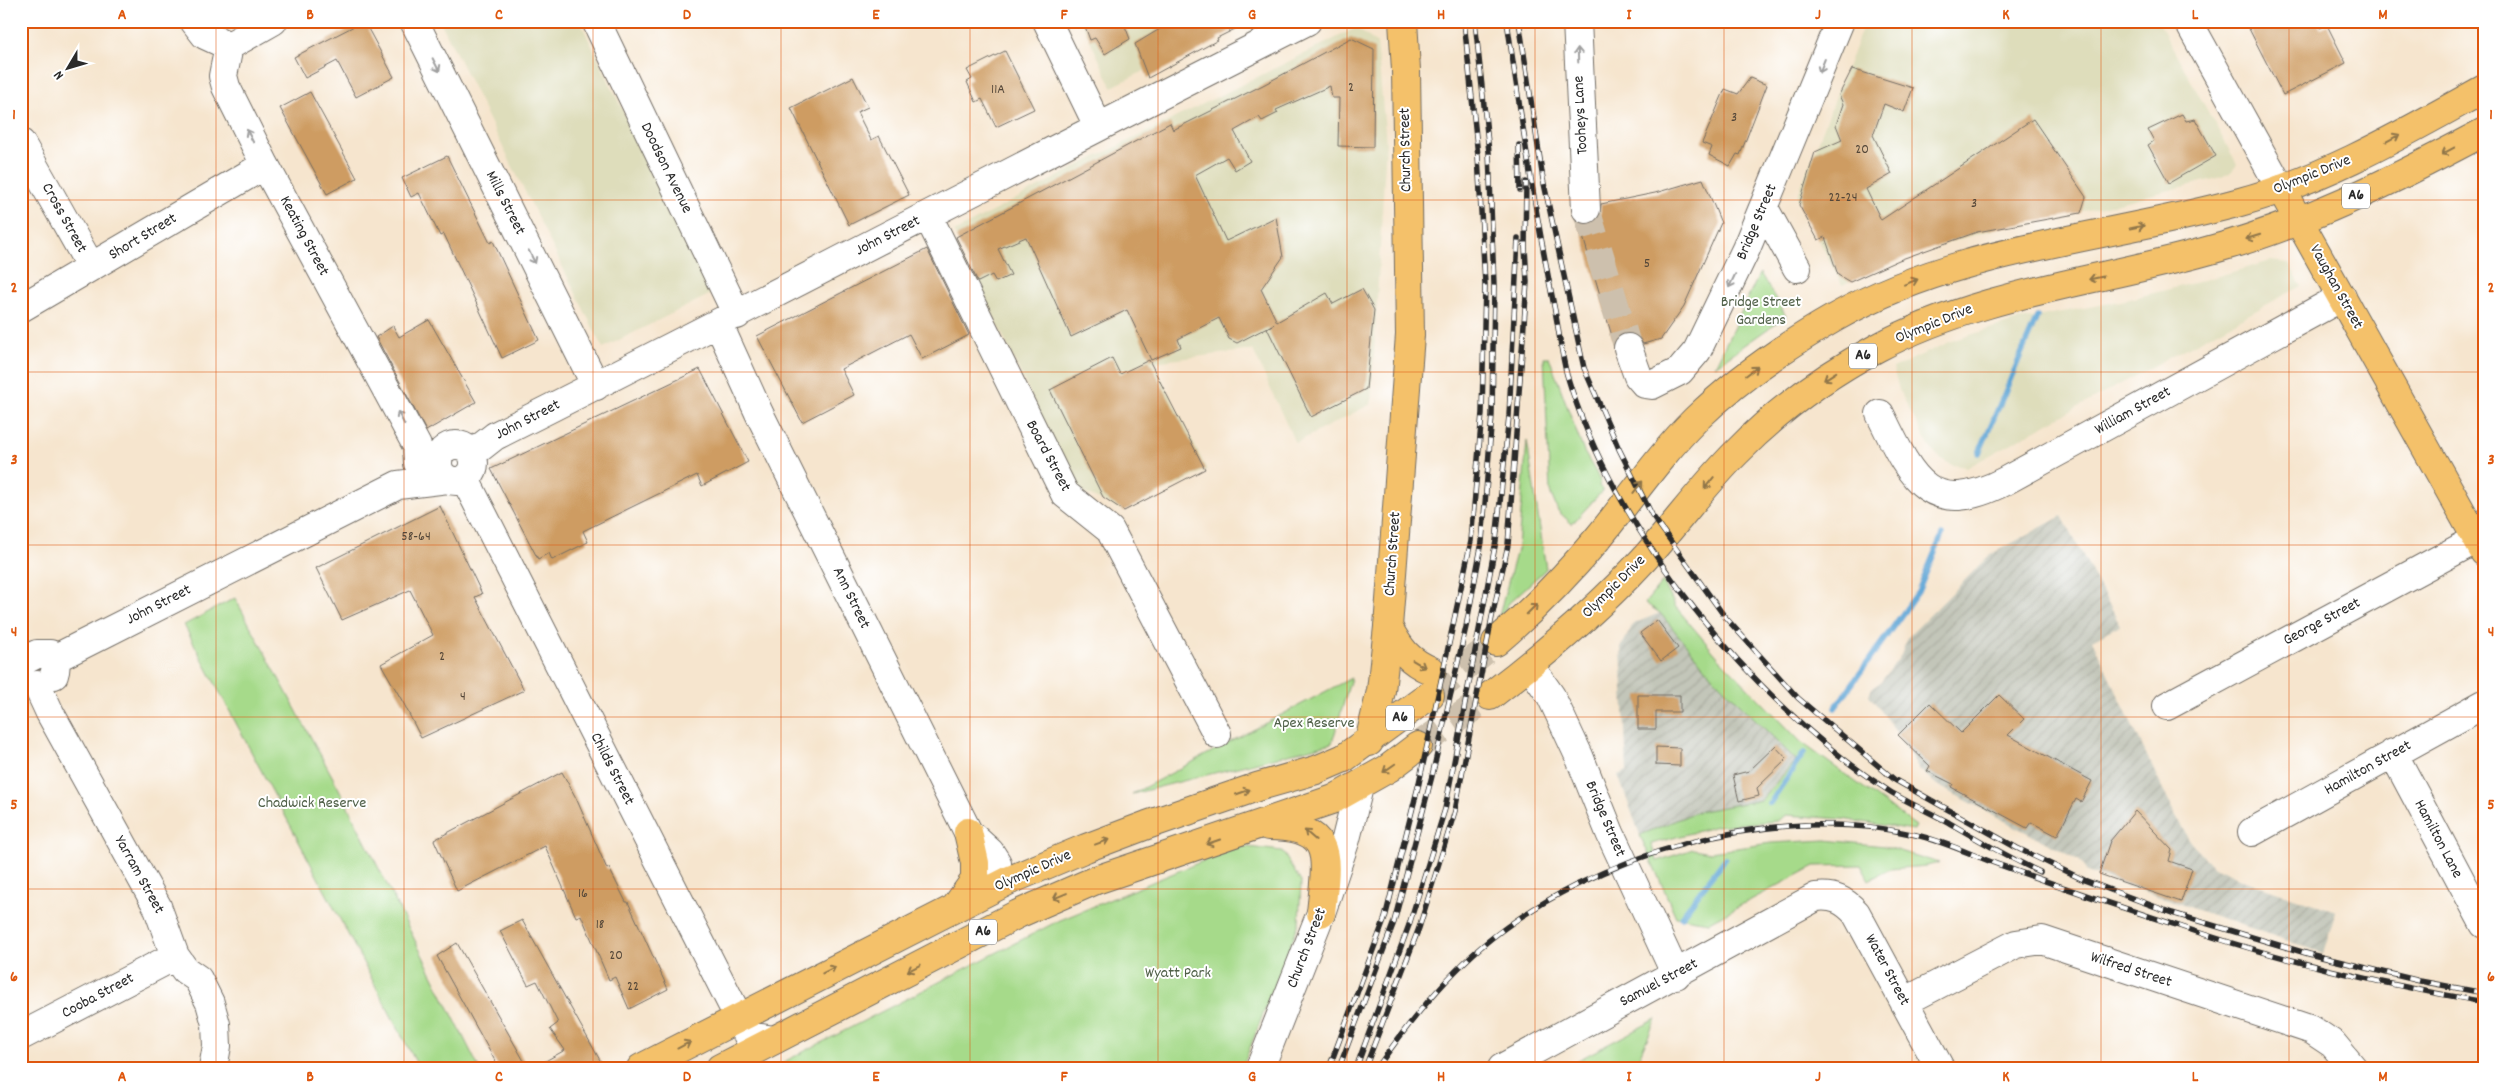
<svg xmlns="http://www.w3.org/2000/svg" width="2505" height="1089" viewBox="0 0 2505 1089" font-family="Dekko,sans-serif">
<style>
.built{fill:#deddbb}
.industrial{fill:url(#industrial-furrows)}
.green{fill:#a6da8a;stroke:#68825a}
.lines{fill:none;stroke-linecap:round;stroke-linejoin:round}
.stream{stroke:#5fa5d5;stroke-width:5.5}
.building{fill:#ce9c62}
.minor-tunnel{stroke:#cdc0ad;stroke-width:28;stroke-dasharray:28 14;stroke-linecap:butt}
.highway-tunnel{stroke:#cdc0ad;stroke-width:28;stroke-dasharray:28 14;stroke-linecap:butt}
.minor-casing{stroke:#726c64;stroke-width:30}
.major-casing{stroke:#726c64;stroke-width:30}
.highway-casing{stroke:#726c64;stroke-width:30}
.minor{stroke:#fff;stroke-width:28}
.major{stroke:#f4c16a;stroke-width:28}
.highway{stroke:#f4c16a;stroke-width:28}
.rail-casing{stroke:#2b2b2b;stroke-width:5.5}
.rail{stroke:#fff;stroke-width:4;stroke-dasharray:11;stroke-linecap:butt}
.oneway{stroke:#a0a0a0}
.oneway2{stroke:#90764a}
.grid{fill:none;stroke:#df570e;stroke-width:1;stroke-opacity:0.55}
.labels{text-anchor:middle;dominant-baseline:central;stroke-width:4;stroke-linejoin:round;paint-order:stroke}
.number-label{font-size:14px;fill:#544739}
.shield{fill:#fff;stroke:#6b6b6b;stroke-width:1}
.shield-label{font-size:15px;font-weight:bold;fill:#2b2b2b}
.street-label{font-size:16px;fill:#2b2b2b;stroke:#fff}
.park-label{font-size:16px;fill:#506048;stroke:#fff}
.neatline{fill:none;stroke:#df570e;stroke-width:2}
.grid-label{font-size:16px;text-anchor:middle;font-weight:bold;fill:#df570e}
</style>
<defs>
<pattern id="industrial-furrows" width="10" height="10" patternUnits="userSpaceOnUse" patternTransform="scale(1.25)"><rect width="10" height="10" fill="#c3c6b9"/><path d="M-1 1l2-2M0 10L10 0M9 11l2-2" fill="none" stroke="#a8aa9f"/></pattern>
</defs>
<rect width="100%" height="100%" fill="#fff"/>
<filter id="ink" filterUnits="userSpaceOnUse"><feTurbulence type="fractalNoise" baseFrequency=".02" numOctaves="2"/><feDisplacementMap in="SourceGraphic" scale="10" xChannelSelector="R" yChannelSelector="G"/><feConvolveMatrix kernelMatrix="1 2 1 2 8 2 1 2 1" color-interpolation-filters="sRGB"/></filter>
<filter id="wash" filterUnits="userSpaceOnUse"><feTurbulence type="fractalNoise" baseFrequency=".0096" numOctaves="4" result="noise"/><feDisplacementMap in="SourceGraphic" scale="20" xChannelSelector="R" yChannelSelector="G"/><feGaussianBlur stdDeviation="1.12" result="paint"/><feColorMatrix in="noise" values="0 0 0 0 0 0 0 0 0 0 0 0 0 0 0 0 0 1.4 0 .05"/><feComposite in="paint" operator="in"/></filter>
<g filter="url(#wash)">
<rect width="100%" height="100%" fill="#f6e5ce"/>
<path class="built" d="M440,21H580L711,294L603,348Z
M1081,21H1243L1112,87Z
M1865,21H2158L2237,164L2232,171L2222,177L2098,208L1998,228L1915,253L1842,285L1797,197Z
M1356,28L1377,43L1386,143L1371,404L1295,443L1253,350L1153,362L1207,470L1124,511L1075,489L954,232L1080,165Z
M2271,261L2289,263L2301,286L1968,467L1952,465L1941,459L1930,448L1899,390L1893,368L1954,340L2015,321L2126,300L2194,283Z"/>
<path class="industrial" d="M2062,516L2120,625L2092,640L2176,817L2191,843L2214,867L2245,881L2336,911L2323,953L2087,872L2079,860L1937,785L1919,769L1891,724L1869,695L1872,688L1881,682L1901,655L1908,637L1990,555Z
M1660,613L1713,677L1796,760L1761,800L1696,812L1640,835L1618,775L1627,771L1621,648L1633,624Z"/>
<path class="green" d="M1760,273L1786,316L1715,366Z
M1544,357H1549L1584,452L1601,481L1599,486L1603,490L1572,524L1558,511L1550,492Z
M1527,441L1546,569L1509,603L1498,619L1518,546Z
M1663,581L1675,606L1718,657L1801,742L1916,826L1914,830L1842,819L1786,815L1777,821L1717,826L1651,844L1657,861L1693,849L1711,852L1771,843L1826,840L1884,846L1939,863L1926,866L1890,869L1869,880L1861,865L1815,866L1709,922L1676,917L1640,835L1696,812L1761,800L1796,760L1713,677L1660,613L1645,603Z
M235,598L338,787L479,1068H419L184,625Z
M1351,678L1332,743L1132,794Z
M1239,846L1282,851L1301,882L1299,923L1242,1068H772L1058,921Z
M1656,1019L1634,1068H1563Z"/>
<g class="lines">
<path class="stream" d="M1979,453L2037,317
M1835,708L1918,592L1942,535
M1770,803L1804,753
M1681,917L1725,859"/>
</g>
<g id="blocks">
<path class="building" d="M364,21L394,77L356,97L337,61L305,78L294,57Z
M1083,21H1123L1130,39L1105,54L1095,38L1090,40Z
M1173,21H1251L1217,38L1218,40L1148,78L1135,44Z
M2245,21H2317L2320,28L2327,25L2346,63L2283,95Z
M1351,38L1374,49L1373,147L1338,146L1339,98H1332L1330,86L1276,110L1278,113L1262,121L1259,117L1234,131L1250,161L1235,170L1227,157L1195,175L1226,241L1276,217L1283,257L1261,289L1277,322L1327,293L1333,304L1362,289L1374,310L1366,389L1311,417L1267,328L1274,324L1237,343L1229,339L1219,318L1178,339L1181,347L1151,360L1127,310L1071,337L1026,237L998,249L1011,275L996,282L992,275L978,282L956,237L1170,123L1173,130L1263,85Z
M1005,51L1034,109L996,127L982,99L976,102L967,82L972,79L967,70Z
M1852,69L1913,88L1904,112L1884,104L1873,135L1892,174L1866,189L1881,220L2033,119L2086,197L2081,213L1977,232L1899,260L1850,282L1838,275L1825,237L1818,240L1799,205L1815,152L1842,140L1836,125L1843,104L1839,95Z
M853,77L868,107L857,112L871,140L879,136L909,195L849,225L791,108Z
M1750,78L1767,85L1740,155L1737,154L1730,166L1709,155L1712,147L1702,143L1725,89L1738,94Z
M310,92L357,178L327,194L280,108Z
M2182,114L2186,121L2195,119L2216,156L2169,183L2148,145L2154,141L2148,130Z
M447,156L490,243L493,241L539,340L502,358L444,234L440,236L419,193L411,197L402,178Z
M1703,179L1721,223L1684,306L1661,339L1643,344L1638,336L1630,333L1622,334L1614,343L1579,223L1587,225L1595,222L1600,216L1601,204L1655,193Z
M927,249L969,335L922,359L909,334L841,369L854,395L802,422L757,336Z
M429,320L476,402L426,431L376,337L393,326L399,337Z
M1112,358L1120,374L1149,360L1205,469L1124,511L1103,497L1050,390Z
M700,369L748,462L702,486L697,475L583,531L588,542L552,560L549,553L538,559L491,469Z
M440,506L482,594L475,597L524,690L421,738L404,704L381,664L433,635L410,590L342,620L316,568Z
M1657,620L1678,648L1661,661L1640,633Z
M1638,695H1680V712H1656V729H1638Z
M1999,695L2024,719L2008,735L2092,781L2081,802L2076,799L2057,836L2031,822L2027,828L1951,787L1953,784L1927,771L1930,766L1898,735L1930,703L1961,733Z
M1775,746L1787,759L1757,788L1759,796L1739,801L1733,775L1749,771Z
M1656,747L1680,748V766L1656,765Z
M562,772L576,798L607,869L609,868L626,902H628L668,989L629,1009L615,977L609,980L581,915L576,917L545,846L457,891L434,840Z
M2135,811L2172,850L2169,861L2192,869L2181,902L2099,874L2110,841Z
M522,920L601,1062L589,1068H533L565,1050L550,1029L558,1023L537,981L528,985L500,931Z
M457,943L528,1068H499L437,956Z"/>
</g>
</g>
<g filter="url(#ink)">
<use href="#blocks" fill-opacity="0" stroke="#726c64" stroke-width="1"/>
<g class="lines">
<path class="minor-tunnel" d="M1586,209L1628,348"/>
<path class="highway-tunnel" d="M1430,695L1496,642
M1418,746L1490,696"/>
<defs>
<path id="minor" d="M194,21L205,35L229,46
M414,21L596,386
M596,21L737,315
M1047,21L1098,126
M1577,21L1586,209
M2188,21L2281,189
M229,46L223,76L226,87L265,165L417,446L418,463
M229,46L273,21
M21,143L91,267
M1764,208L1797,268
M928,216L1065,494L1110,530L1217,734
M21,308L265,165
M719,325L759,413L968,832L990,852L997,863
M1628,348L1638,376L1645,384L1652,385L1680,371L1697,351L1746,249L1840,21
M1880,414C1910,475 1928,521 2005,481L2342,297
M438 463a18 18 0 1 1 36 0a18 18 0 1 1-36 0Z
M472,454L495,436C767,300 1035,158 1307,21
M465,479L748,1036L774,1040
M54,659L398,485L448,479
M21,662L37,654H50C56,660 57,666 54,675
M1530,666L1551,696L1579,756L1610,833L1676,975
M37,685L50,713L157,906L175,956L185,970L198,979L210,1003L216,1024L217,1046L213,1068
M2167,706L2477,539
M2393,753L2484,924
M2252,832L2484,704
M1904,1002L2016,944L2042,940L2312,1030L2333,1044L2353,1068
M21,1036L175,956
M1260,1068L1321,913L1346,839L1359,787
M1502,1068L1816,897C1834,895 1844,900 1856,913L1940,1068"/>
<path id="major" d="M2281,189L2484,552
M1369,742L1381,691L1388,627L1410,335L1406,70L1403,21"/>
<path id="highway" d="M1388,627C1400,649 1408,661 1432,671
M1496,642C1533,610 1567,575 1598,538C1630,499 1659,456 1695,420C1737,379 1785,346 1836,317C1959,247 2106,239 2240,202C2326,179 2406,132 2484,89
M1490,696C1544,655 1597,610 1644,559C1675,525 1703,486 1736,453C1777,411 1826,375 1877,348C1978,294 2094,282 2203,252C2303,226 2394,180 2484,132
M1268,826C1337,826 1326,860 1321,913
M957,905L975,880V863L968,832
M641,1068L1010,880L1086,848L1147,825L1257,787L1316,770L1344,758L1430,695
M720,1068L1018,914L1096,880L1334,799L1389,768L1418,746"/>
</defs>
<use href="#minor" class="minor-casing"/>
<use href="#major" class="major-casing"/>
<use href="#highway" class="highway-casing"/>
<use href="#minor" class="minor"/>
<use href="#major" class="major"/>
<use href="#highway" class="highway"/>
<defs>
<path id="rail" d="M1507,21C1521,117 1535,212 1554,306C1559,329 1561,353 1567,375C1613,530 1753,704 1889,791C1907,802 1927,811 1946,821C1977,839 2007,857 2040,872
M1519,21L1543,179L1584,368L1619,449L1652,515L1725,617L1798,698L1895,780L2017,848L2084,880L2172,913L2309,954L2420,981L2484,993
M1519,145L1520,190
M1329,1068L1385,918L1419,783L1471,541L1482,413L1485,284L1478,156L1464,21
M1339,1068L1394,922L1432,776L1466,627L1482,542L1492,415L1494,285L1489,152L1475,21
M1356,1068L1409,925L1445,809L1496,541L1509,416L1518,238
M1365,1068L1419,928L1455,811L1492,617L1508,545L1527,282L1525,247L1526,182
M1377,1068C1407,1025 1441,982 1481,947C1591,854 1774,801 1916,835C1943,841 1970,854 1997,864C2056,885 2116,906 2176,925C2276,959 2379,984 2484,1002"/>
</defs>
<use href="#rail" class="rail-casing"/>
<use href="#rail" class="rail"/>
</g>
<defs><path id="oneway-shaft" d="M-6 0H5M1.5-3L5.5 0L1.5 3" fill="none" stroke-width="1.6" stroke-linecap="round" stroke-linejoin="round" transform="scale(1.25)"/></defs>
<g class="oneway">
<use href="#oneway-shaft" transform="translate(1578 55) rotate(-92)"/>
<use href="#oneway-shaft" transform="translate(436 65) rotate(63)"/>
<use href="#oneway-shaft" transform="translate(1822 66) rotate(112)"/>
<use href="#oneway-shaft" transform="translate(250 136) rotate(-117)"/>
<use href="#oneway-shaft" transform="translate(532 257) rotate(63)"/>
<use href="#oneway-shaft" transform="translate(1732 281) rotate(115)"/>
<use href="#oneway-shaft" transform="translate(401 418) rotate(-118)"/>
</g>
<g class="oneway2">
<use href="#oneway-shaft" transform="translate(2393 138) rotate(-28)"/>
<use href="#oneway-shaft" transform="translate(2448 151) rotate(152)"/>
<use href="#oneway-shaft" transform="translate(2137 227) rotate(-12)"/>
<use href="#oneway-shaft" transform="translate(2253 237) rotate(163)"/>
<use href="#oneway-shaft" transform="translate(2096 278) rotate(168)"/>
<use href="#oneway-shaft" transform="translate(1911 282) rotate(-21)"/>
<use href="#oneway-shaft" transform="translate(1752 371) rotate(-37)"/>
<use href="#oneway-shaft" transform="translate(1830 376) rotate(147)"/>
<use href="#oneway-shaft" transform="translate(1709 483) rotate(129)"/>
<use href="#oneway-shaft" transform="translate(1638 487) rotate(-52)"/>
<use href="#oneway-shaft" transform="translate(1532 609) rotate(-45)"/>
<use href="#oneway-shaft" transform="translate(1419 664) rotate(31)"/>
<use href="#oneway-shaft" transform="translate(1389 768) rotate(145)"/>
<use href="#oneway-shaft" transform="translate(1243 792) rotate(-19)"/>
<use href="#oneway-shaft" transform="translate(1310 835) rotate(-139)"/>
<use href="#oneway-shaft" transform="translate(1102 842) rotate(-20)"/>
<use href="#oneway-shaft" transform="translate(1213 842) rotate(161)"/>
<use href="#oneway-shaft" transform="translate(1060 896) rotate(157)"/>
<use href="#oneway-shaft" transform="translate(914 968) rotate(153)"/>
<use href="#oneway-shaft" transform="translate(829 970) rotate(-27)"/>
<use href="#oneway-shaft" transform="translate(684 1045) rotate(-28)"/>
</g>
</g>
<path class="grid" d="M216,21V1068M404,21V1068M593,21V1068M781,21V1068M970,21V1068M1158,21V1068M1347,21V1068M1535,21V1068M1724,21V1068M1912,21V1068M2101,21V1068M2289,21V1068M21,200H2484M21,372H2484M21,545H2484M21,717H2484M21,889H2484"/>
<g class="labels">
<g class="number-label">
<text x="1351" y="88">2</text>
<text x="998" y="90">11A</text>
<text x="1734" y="118">3</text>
<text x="1862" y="150">20</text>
<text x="1843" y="198">22-24</text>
<text x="1974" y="204">3</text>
<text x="1647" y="264">5</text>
<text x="416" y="537">58-64</text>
<text x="442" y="657">2</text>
<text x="463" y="697">4</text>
<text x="583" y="894">16</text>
<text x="600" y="925">18</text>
<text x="616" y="956">20</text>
<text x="633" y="987">22</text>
</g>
<g class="shield">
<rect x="2342" y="183.5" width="28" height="25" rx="4"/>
<rect x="1849" y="343.5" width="28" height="25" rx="4"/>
<rect x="1386" y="705.5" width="28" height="25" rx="4"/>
<rect x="969" y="919.5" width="28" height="25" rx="4"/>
</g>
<g class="shield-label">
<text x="2356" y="196">A6</text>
<text x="1863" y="356">A6</text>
<text x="1400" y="718">A6</text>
<text x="983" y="932">A6</text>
</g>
<g class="street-label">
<text transform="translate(1581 115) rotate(-93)">Tooheys Lane</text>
<text transform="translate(1406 150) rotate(-91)">Church Street</text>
<text transform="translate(666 168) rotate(64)">Doodson Avenue</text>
<text transform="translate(2312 175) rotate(-22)">Olympic Drive</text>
<text transform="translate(505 203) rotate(63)">Mills Street</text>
<text transform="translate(64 218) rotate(61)">Cross Street</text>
<text transform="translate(1757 222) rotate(-67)">Bridge Street</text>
<text transform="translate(304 236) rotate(62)">Keating Street</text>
<text transform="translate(888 236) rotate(-27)">John Street</text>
<text transform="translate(143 237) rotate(-31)">Short Street</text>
<text transform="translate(2336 287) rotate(61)">Vaughan Street</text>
<text transform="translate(1934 324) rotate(-22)">Olympic Drive</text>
<text transform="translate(2133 411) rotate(-29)">William Street</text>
<text transform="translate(528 420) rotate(-27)">John Street</text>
<text transform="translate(1048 456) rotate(62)">Board Street</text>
<text transform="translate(1393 554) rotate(-86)">Church Street</text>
<text transform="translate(1614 587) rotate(-45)">Olympic Drive</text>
<text transform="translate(851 598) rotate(64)">Ann Street</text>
<text transform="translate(159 605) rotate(-27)">John Street</text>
<text transform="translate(2322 622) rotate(-28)">George Street</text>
<text transform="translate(2368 768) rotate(-29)">Hamilton Street</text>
<text transform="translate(612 769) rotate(63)">Childs Street</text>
<text transform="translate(1605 819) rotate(67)">Bridge Street</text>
<text transform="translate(2438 839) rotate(62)">Hamilton Lane</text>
<text transform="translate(1033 871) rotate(-24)">Olympic Drive</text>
<text transform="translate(139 875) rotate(61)">Yarram Street</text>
<text transform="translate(1307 948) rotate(-69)">Church Street</text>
<text transform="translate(1887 970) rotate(62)">Water Street</text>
<text transform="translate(2131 970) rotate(18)">Wilfred Street</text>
<text transform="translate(1659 983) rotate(-28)">Samuel Street</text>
<text transform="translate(98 996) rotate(-28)">Cooba Street</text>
</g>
<g class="park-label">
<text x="1761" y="302">Bridge Street<tspan x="1761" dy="18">Gardens</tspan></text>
<text x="1314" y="723">Apex Reserve</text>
<text x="312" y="803">Chadwick Reserve</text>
<text x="1178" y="973">Wyatt Park</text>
</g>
</g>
<rect width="2505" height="1089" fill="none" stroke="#fff" stroke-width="55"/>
<g transform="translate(68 68) rotate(232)" stroke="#ffffff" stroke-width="4" paint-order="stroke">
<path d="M0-4L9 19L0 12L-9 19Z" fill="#2b2b2b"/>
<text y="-8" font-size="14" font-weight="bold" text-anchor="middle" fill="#2b2b2b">N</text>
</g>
<rect x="28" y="28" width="2450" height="1034" class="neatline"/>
<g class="grid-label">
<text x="122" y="19">A</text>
<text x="310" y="19">B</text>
<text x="499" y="19">C</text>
<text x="687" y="19">D</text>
<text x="876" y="19">E</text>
<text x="1064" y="19">F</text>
<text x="1252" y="19">G</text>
<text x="1441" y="19">H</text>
<text x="1629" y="19">I</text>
<text x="1818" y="19">J</text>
<text x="2006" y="19">K</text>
<text x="2195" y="19">L</text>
<text x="2383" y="19">M</text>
<text x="14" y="119">1</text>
<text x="2491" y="119">1</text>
<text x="14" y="292">2</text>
<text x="2491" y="292">2</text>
<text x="14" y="464">3</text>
<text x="2491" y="464">3</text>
<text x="14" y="636">4</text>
<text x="2491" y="636">4</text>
<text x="14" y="809">5</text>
<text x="2491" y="809">5</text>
<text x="14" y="981">6</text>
<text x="2491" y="981">6</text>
<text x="122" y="1081">A</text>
<text x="310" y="1081">B</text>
<text x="499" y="1081">C</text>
<text x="687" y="1081">D</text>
<text x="876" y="1081">E</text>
<text x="1064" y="1081">F</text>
<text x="1252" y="1081">G</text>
<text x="1441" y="1081">H</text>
<text x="1629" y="1081">I</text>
<text x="1818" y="1081">J</text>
<text x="2006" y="1081">K</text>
<text x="2195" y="1081">L</text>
<text x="2383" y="1081">M</text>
</g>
</svg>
